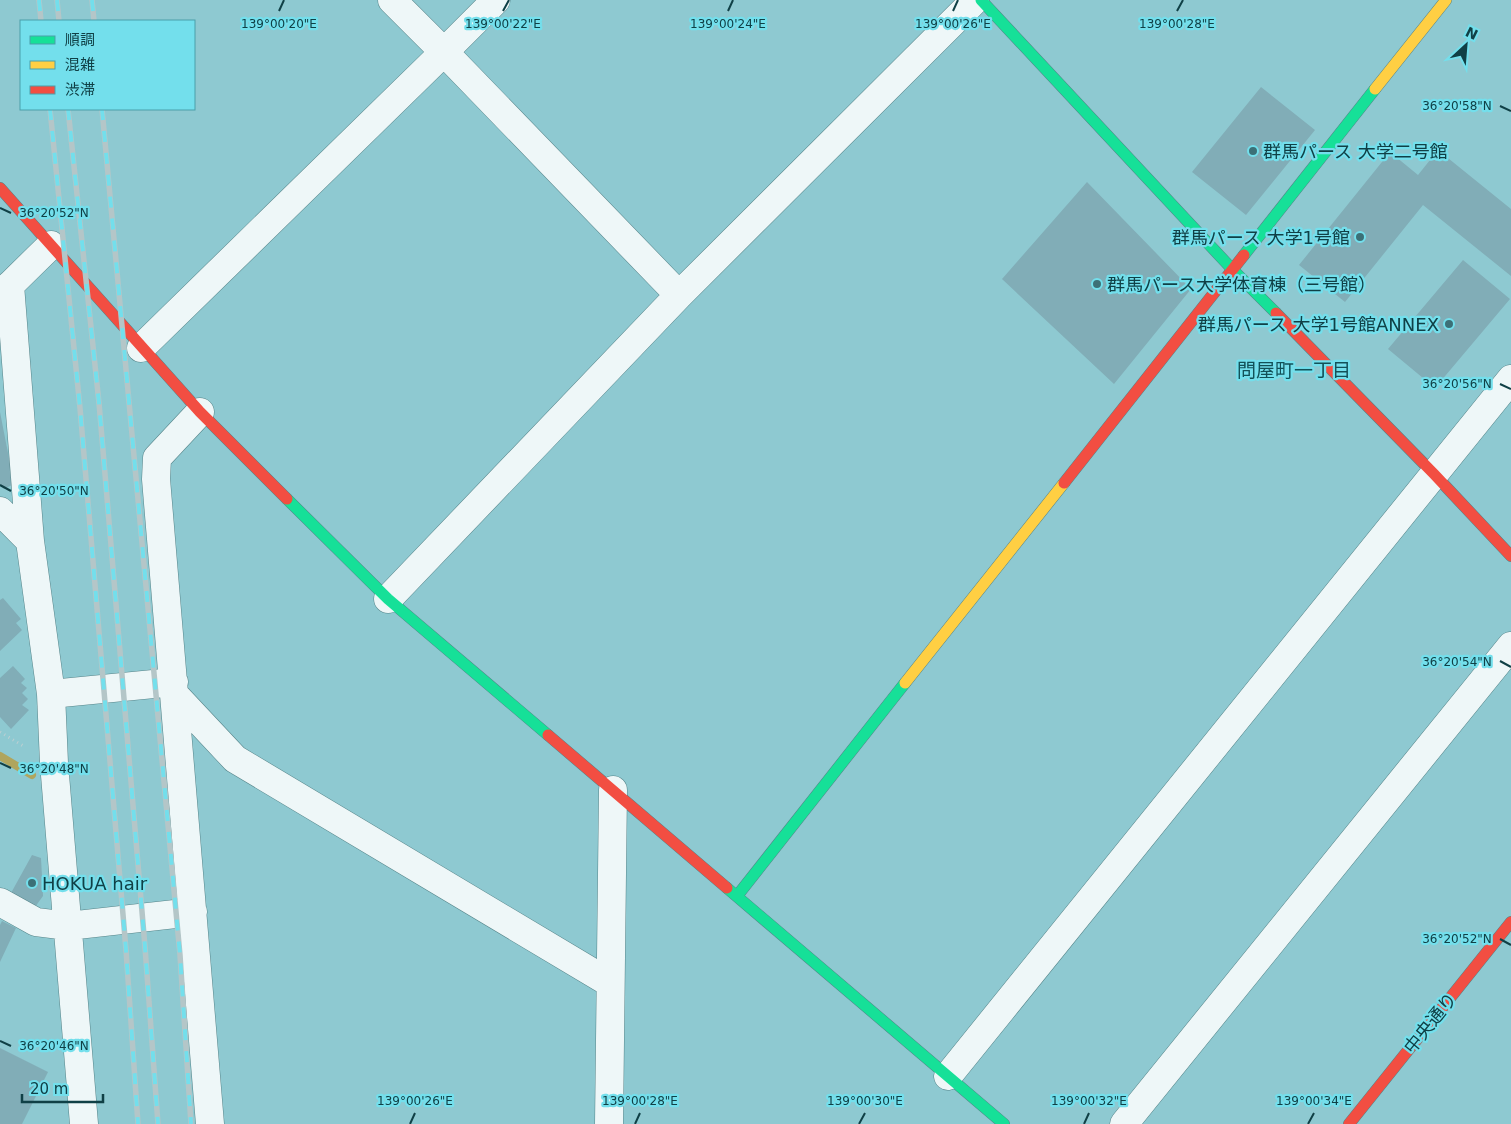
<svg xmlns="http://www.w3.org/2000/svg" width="1511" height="1124" viewBox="0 0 1511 1124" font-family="'DejaVu Sans','Noto Sans JP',sans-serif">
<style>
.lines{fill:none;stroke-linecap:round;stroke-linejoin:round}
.stream{stroke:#b0a55d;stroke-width:8}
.building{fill:#81adb7}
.street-casing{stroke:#558489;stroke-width:29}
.fast-casing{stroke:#558489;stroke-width:12}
.slow-casing{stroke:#558489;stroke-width:12}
.jam-casing{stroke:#558489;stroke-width:12}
.path{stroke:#bccfd2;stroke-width:3;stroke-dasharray:1 4;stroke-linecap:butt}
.street{stroke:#eef7f8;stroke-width:28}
.fast{stroke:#16e098;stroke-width:11}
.slow{stroke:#ffcf43;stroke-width:11}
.jam{stroke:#f24e42;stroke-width:11}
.rail-casing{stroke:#b4c6c8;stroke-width:5.5}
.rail{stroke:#73dfec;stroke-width:4;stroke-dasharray:11;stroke-linecap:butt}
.ticks{fill:none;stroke:#104046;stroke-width:2}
.poi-dot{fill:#3c7077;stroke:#73dfec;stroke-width:2}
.labels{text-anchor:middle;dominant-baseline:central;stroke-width:4.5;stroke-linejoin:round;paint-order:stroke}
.poi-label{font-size:18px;fill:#104046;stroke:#73dfec;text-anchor:start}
.street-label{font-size:18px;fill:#104046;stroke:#73dfec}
.neighbourhood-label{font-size:19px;fill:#135158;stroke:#73dfec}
.ticks-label{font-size:12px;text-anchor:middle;fill:#104046;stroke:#73dfec;stroke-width:4.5;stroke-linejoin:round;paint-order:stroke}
</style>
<rect width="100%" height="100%" fill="#8ec9d1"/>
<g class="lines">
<path class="stream" d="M0,756L32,775"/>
</g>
<path class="building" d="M1261,87L1315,130L1246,215L1192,172Z
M1438,150L1511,209V276L1423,205L1345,302L1299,265L1390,152L1418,175Z
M1087,182L1191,289L1114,384L1002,279Z
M1463,260L1510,299L1435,388L1388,349Z
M0,412L14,484L4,489L0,486Z
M3,598L21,619L16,623L22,630L0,651V600Z
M13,666L25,679L21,683L27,688L22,693L28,699L22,705L29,710L11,729L0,717V678Z
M32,855L41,858L43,896L35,907L11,893Z
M2,921L16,928L0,962V925Z
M0,1048L48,1072L22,1124H0Z"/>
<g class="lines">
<defs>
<path id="street" d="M392,0L444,52L679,295
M10,285L30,541L51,694L54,763L84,1124
M0,295L51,245
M141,348L444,52L496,0
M200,412L157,458L156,479L210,1124
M0,511L30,541
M388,599L679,295L975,0
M51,694L174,682
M175,695L235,759L610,983
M0,902L36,922L68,926L193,912
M948,1076L1511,379
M609,1124L613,790
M1124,1124L1511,646"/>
<path id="fast" d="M981,0L1232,269L1276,313
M1244,255L1375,89
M287,499L388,599L548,735
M727,888L1004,1124
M737,896L905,683"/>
<path id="slow" d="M1375,89L1446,0
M905,683L1064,483"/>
<path id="jam" d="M0,188L200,412L287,499
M1276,313L1434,474L1511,556
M1064,483L1244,255
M548,735L727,888
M1349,1124L1511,922"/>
</defs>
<use href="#street" class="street-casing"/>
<use href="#fast" class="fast-casing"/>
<use href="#slow" class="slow-casing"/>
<use href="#jam" class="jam-casing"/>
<path class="path" d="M0,732L25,747"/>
<use href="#street" class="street"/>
<use href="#fast" class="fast"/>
<use href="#slow" class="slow"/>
<use href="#jam" class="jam"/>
<defs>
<path id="rail" d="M39,0L41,21
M57,0L59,21
M92,0L94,21
M50,109L80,408L126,950L138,1124
M68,109L99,403L145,947L158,1124
M102,109L180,955L191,1124"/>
</defs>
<use href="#rail" class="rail-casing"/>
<use href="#rail" class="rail"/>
</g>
<path class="ticks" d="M279,11L284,0M503,11L509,0M728,11L733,0M953,11L958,0M1177,11L1183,0M1500,106L1511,111M0,208L11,213M1500,384L1511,389M0,485L11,491M1500,661L1511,667M0,763L11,768M1500,939L1511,945M0,1041L11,1046M410,1124L415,1113M635,1124L640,1113M859,1124L865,1113M1084,1124L1089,1113M1308,1124L1314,1113"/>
<g class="poi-dot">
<circle cx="1253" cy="151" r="5"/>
<circle cx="1360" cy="237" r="5"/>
<circle cx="1097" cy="284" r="5"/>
<circle cx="1449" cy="324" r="5"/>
<circle cx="32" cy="883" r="5"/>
</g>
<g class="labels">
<g class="poi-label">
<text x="1263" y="151">群馬パース 大学二号館</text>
<text x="1350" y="237" text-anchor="end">群馬パース 大学1号館</text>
<text x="1107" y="284">群馬パース大学体育棟（三号館）</text>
<text x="1439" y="324" text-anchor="end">群馬パース 大学1号館ANNEX</text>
<text x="42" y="883">HOKUA hair</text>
</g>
<g class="street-label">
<text transform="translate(1430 1023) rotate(-51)">中央通り</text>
</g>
<g class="neighbourhood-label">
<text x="1294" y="370">問屋町一丁目</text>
</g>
</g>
<g class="ticks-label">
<text x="279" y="28">139°00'20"E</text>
<text x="503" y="28">139°00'22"E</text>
<text x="728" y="28">139°00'24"E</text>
<text x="953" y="28">139°00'26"E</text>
<text x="1177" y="28">139°00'28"E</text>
<text x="1457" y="110">36°20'58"N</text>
<text x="54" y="217">36°20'52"N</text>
<text x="1457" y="388">36°20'56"N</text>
<text x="54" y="495">36°20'50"N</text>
<text x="1457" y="666">36°20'54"N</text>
<text x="54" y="773">36°20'48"N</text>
<text x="1457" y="943">36°20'52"N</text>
<text x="54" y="1050">36°20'46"N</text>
<text x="415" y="1105">139°00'26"E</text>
<text x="640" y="1105">139°00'28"E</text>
<text x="865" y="1105">139°00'30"E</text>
<text x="1089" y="1105">139°00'32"E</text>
<text x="1314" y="1105">139°00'34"E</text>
</g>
<rect x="20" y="20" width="175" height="90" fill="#73dfec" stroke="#4b9faa"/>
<rect x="30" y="36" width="25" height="8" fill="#16e098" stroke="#4b9faa"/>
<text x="65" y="45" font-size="15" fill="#104046">順調</text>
<rect x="30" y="61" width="25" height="8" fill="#ffcf43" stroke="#4b9faa"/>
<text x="65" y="70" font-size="15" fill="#104046">混雑</text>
<rect x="30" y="86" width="25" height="8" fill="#f24e42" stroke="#4b9faa"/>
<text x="65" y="95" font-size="15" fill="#104046">渋滞</text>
<g transform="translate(1466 45) rotate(26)" stroke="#73dfec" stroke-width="4" paint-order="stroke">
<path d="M0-4L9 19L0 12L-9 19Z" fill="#104046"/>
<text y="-8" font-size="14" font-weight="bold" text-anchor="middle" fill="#104046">N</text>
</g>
<path d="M22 1094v8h81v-8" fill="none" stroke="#104046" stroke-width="2.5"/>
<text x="30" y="1094" font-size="15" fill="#104046" stroke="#73dfec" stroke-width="4" paint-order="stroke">20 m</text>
</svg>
